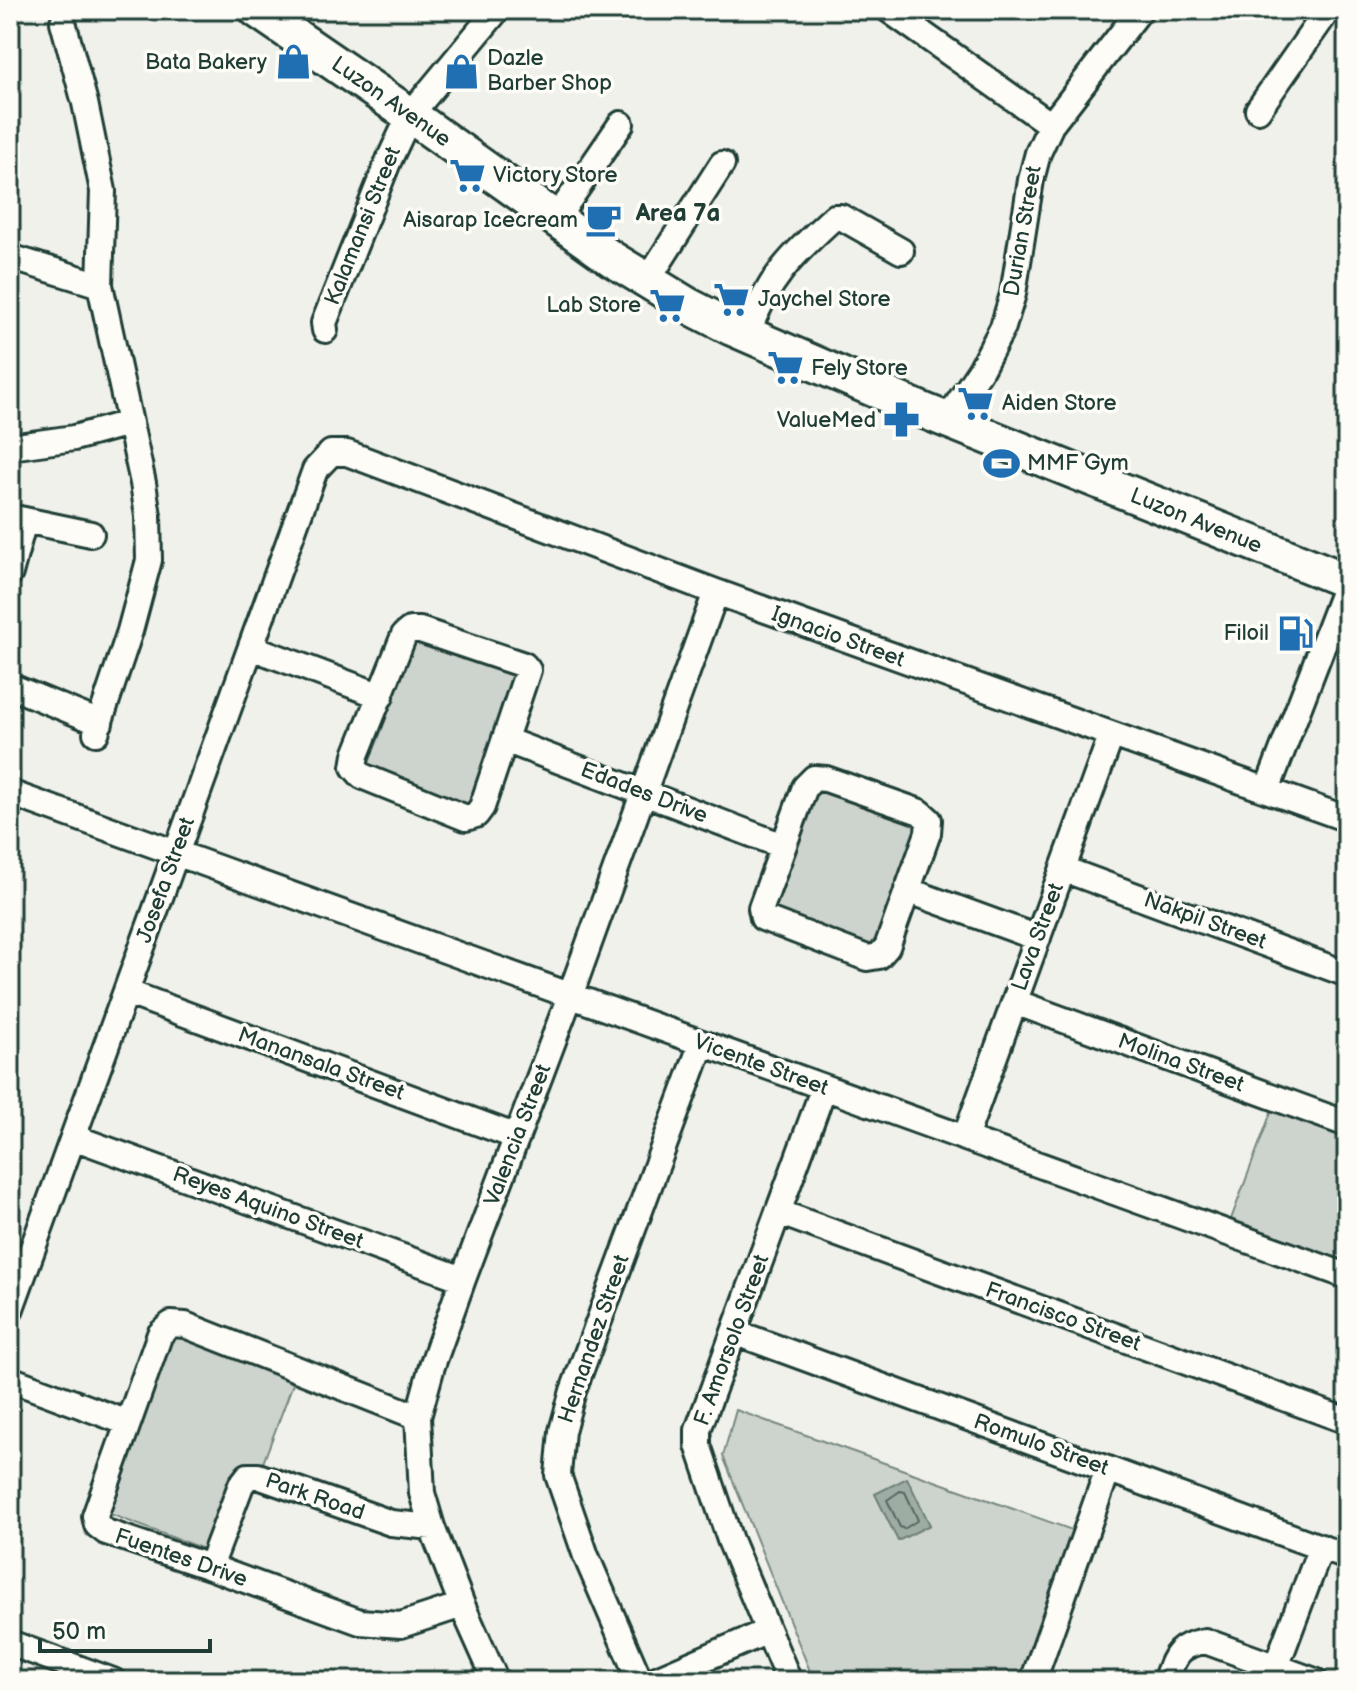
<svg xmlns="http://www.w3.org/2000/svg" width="1357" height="1691" viewBox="0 0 1357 1691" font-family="'Balsamiq Sans',sans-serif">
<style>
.green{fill:#cdd3cd;stroke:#768880;stroke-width:2}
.water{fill:#9faca4;stroke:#6c8077;stroke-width:2}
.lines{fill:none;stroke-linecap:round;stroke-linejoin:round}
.shore{stroke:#526961;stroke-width:2}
.street-casing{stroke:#1f3d34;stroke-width:30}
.secondary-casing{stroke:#1f3d34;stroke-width:40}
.street{stroke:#fdfcf7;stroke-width:24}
.secondary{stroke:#fdfcf7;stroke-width:34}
.labels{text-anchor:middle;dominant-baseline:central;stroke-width:7;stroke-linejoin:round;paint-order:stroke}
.poi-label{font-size:22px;fill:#1f3d34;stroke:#fdfcf7;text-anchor:start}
.street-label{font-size:22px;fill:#1f3d34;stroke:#fdfcf7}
.neighbourhood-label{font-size:24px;font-weight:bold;fill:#1f3d34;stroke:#fdfcf7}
</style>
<rect width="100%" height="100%" fill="#f0f1eb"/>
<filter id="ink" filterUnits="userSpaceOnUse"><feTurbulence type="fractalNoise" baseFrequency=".0125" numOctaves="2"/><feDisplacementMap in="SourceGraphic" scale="16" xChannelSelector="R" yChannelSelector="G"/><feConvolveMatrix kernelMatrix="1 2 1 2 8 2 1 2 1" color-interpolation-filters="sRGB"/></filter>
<g filter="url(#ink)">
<path class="green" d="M418,634L522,674L472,806L368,766Z
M816,787L918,825L871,952L769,915Z
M1273,1107L1347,1135V1265L1230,1222Z
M174,1333L295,1378L260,1471L242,1465L209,1551L107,1513Z
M736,1410L1075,1531L1022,1681H814L723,1456Z"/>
<path class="water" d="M907,1478L930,1525L898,1541L875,1494Z"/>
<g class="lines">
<path class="shore" d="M900,1491L905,1492L918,1520L904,1529L900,1527L887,1500Z"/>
<defs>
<path id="street" d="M889,10L1051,125
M63,22L85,103L103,191L100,285L143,483L148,516L149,560L130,631L96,733
M1258,110L1328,10
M556,219L621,124
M10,257L100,285
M647,281L722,164
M325,330L324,323L388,162L410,115L497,10
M747,334C768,279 791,256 834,217H841L901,251
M947,420L981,369L1003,327L1013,294L1031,180L1038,153L1051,125L1140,10
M10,447L74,438L129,423
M10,517L91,534
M10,573L24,521
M410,630H420L524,665L528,670L482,807L476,815L466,818L362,776L354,767L356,755L404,635Z
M251,647L381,696
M10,686L100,723
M505,740L783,846
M814,778L826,779L920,812L929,820L928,833L887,947L879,956L867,958L763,918L761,908L805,787Z
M1267,790L1347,582
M10,793L1347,1276
M1063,869L1347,974
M907,890L1038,938
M126,992L517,1137
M1015,1002L1347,1124
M73,1137L463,1279
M965,1138L1111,736
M778,1212L1347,1421
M10,1311L315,470L331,453H347L716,592L1347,819
M734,1332L1347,1557
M10,1379L128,1423
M418,1417L185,1325L171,1324L160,1334L95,1516L97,1525L106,1532L210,1567L360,1622L401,1625L462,1605
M210,1567L241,1485L248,1476H258L391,1523L432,1527
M10,1643L113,1681
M1276,1667L1321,1547
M496,1681L462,1605L432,1527L422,1493L418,1417L432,1366L463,1279L570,996L716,592
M640,1681L586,1556L558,1475L562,1431L573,1391L702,1043
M652,1681L768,1631
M789,1681L730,1540L698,1445V1430L824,1087
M1033,1681L1108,1469
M1165,1681C1175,1656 1176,1646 1205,1641L1315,1681"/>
<path id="secondary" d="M257,10L410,115L612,259L689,306L732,328L922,410L1347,581"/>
</defs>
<use href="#street" class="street-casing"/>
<use href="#secondary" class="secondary-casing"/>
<use href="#street" class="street"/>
<use href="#secondary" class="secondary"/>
</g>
</g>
<defs>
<symbol id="shop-bare" viewBox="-9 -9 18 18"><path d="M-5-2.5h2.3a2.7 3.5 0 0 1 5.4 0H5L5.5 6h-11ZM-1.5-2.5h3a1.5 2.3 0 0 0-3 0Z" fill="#1f6fb2" stroke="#fdfcf7" stroke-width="2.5" paint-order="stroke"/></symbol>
<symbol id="supermarket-bare" viewBox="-9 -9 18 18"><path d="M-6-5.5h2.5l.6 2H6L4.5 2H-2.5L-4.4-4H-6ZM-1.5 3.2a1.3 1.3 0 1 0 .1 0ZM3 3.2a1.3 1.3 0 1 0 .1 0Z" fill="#1f6fb2" stroke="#fdfcf7" stroke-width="2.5" paint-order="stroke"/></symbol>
<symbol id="cafe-bare" viewBox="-9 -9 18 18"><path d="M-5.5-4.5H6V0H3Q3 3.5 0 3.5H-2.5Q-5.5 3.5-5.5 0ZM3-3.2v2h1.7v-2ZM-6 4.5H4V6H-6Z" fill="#1f6fb2" stroke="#fdfcf7" stroke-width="2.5" paint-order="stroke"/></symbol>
<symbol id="pharmacy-bare" viewBox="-9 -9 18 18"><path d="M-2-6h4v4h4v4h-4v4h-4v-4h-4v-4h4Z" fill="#1f6fb2" stroke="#fdfcf7" stroke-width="2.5" paint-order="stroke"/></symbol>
<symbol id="stadium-bare" viewBox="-9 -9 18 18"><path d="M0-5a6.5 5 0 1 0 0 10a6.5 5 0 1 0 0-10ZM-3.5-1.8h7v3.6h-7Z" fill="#1f6fb2" stroke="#fdfcf7" stroke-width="2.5" paint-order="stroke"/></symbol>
<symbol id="fuel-bare" viewBox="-9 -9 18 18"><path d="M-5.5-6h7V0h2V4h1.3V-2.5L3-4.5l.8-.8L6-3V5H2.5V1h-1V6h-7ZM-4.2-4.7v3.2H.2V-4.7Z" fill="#1f6fb2" stroke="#fdfcf7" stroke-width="2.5" paint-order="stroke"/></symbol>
</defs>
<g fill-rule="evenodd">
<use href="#shop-bare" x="268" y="36" width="51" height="51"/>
<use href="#shop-bare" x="436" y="46" width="51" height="51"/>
<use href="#supermarket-bare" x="442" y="150" width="51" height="51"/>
<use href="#cafe-bare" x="578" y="194" width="51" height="51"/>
<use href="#supermarket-bare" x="706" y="274" width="51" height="51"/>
<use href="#supermarket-bare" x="642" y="280" width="51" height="51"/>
<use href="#supermarket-bare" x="760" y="342" width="51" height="51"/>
<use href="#supermarket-bare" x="950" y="378" width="51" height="51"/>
<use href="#pharmacy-bare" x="876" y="394" width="51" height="51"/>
<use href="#stadium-bare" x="976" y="438" width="51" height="51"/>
<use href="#fuel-bare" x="1270" y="608" width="51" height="51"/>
</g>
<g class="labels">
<g class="poi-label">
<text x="487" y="58">Dazle<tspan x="487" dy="25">Barber Shop</tspan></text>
<text x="267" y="62" text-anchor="end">Bata Bakery</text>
<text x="493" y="175">Victory Store</text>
<text x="578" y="220" text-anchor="end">Aisarap Icecream</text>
<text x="758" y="299">Jaychel Store</text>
<text x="641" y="305" text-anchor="end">Lab Store</text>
<text x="811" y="368">Fely Store</text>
<text x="1002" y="403">Aiden Store</text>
<text x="876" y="420" text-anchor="end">ValueMed</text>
<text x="1027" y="463">MMF Gym</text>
<text x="1269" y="633" text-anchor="end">Filoil</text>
</g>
<g class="street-label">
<text transform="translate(391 102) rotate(35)">Luzon Avenue</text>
<text transform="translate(363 226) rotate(-68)">Kalamansi Street</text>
<text transform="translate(1023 231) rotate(-80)">Durian Street</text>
<text transform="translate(1196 521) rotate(22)">Luzon Avenue</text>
<text transform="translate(838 637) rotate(20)">Ignacio Street</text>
<text transform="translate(644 793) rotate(21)">Edades Drive</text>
<text transform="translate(166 880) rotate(-70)">Josefa Street</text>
<text transform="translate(1205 921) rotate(20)">Nakpil Street</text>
<text transform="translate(1038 937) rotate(-70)">Lava Street</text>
<text transform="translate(1181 1063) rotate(20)">Molina Street</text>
<text transform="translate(321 1064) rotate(20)">Manansala Street</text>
<text transform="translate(761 1065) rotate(20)">Vicente Street</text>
<text transform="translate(518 1135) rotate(-69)">Valencia Street</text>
<text transform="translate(268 1208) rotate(20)">Reyes Aquino Street</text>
<text transform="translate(1063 1317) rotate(20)">Francisco Street</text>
<text transform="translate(594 1339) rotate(-71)">Hernandez Street</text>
<text transform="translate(732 1340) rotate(-70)">F. Amorsolo Street</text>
<text transform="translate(1041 1445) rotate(20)">Romulo Street</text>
<text transform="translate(315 1497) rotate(19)">Park Road</text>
<text transform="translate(181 1558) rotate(19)">Fuentes Drive</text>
</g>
<g class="neighbourhood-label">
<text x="678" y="213">Area 7a</text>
</g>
</g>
<rect width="1357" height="1691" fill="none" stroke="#fdfcf7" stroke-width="40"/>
<rect x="20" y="20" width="1317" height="1651" fill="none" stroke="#1f3d34" stroke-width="3" filter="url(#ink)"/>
<path d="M40 1639v12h170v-12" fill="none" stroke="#1f3d34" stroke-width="4"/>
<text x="52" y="1639" font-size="24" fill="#1f3d34" stroke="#fdfcf7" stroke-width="6" paint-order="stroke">50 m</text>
</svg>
